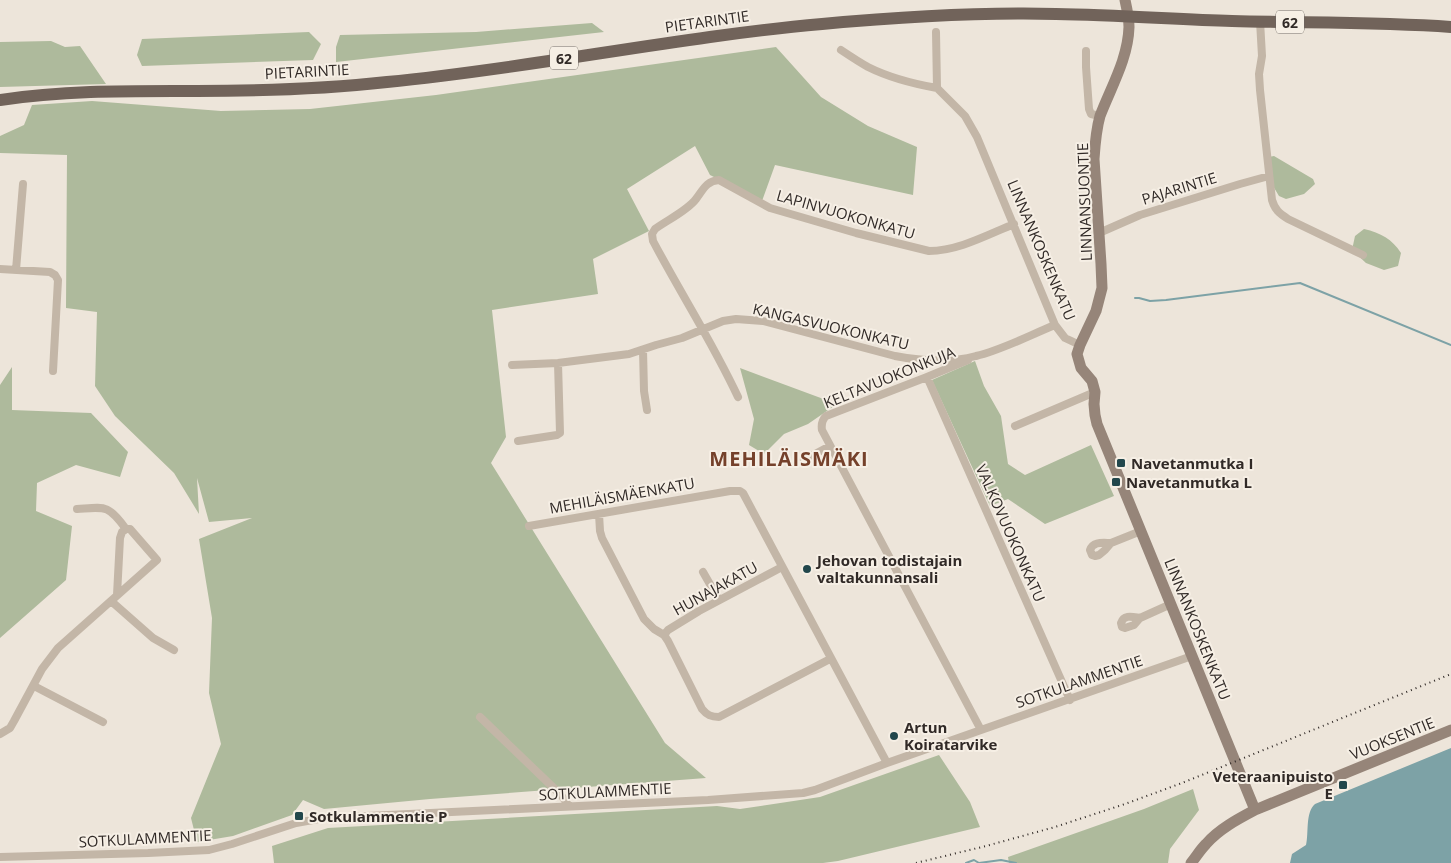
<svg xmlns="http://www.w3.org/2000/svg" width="1451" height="863" viewBox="0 0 1451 863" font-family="'Open Sans',sans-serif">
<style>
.green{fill:#aeba9c}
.water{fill:#7da2a6}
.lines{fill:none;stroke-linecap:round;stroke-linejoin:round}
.stream{stroke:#7da2a6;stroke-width:2}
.street{stroke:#c3b6a7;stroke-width:8}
.secondary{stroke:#968579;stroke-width:11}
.primary{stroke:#71635a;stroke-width:12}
.rail{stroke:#312a27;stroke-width:2;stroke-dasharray:1 4;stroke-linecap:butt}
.poi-dot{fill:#22474c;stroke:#f6efe5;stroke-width:2}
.labels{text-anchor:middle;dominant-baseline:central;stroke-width:4;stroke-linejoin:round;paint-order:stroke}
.shield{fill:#f6efe5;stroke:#6c6560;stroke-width:1}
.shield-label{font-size:14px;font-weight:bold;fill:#312a27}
.street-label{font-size:15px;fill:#312a27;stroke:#f6efe5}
.poi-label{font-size:15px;font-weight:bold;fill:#312a27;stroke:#f6efe5;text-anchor:start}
.district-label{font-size:20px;font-weight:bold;letter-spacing:1px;fill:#75412b;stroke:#f6efe5}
</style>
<rect width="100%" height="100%" fill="#ede5da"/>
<path class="green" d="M592,23L604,32L336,62V47L340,35L476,32Z
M309,32L321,44L313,60L142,66L137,55L142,39Z
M51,41L65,47L80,46L106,84L0,87V42Z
M776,47L821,97L868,126L917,147L913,195L775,165L762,201L710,175L695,146L627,189L649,231L593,259L598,294L492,310L506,437L491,463L665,743L706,778L430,799L324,809L303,800L292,815L233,836L197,842L191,818L221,744L209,693L212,618L199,539L252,518L209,522L197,478L199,514L174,473L115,416L95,386L97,312L66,308L67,155L0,153V136L24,125L32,105L92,101L221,111L310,109L436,95Z
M1274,156L1313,179L1315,184L1304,194L1286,199L1279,196L1273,186L1269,157Z
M1364,229C1381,233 1392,239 1401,253L1398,266L1384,270L1366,263L1352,250L1355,236Z
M975,361L984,386L1001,416L1008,464L1025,475L1091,445L1114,496L1045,524L1008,499L990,506L932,380Z
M12,367V410L91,413L128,452L120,477L76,465L37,483L36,511L72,526L66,580L0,638V385Z
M740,368L837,404L808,424L784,434L764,454L749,445L754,419Z
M939,755L970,802L980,827L838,861L823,863H274L272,846L328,828L717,806L740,809L820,797Z
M1193,789L1199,810L1170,849L1168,863H1009L1008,857L1144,809Z"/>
<path class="water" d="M1451,748V863H1290L1292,854L1306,845C1309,833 1305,813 1315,804Z"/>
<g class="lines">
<path class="stream" d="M1135,298H1139L1150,301L1166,300L1300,283L1451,345
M966,863L974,860L979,863
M979,863L1001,860L1016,863"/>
<path class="street" d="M1260,21L1262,56L1259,74L1260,90L1272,200C1275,210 1279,213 1288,219L1363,255
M936,32L937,88L965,116L977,137L1055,325L1065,338L1080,345
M841,50C850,56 859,62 868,67C890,78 914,84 937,88
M1086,51V67L1089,109L1091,114L1100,116
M1099,233L1140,215L1240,184L1269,176
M0,269L50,272L55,275L58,280L53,371
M16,270L23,184
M643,350L644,391L647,410
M968,360L927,377L826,416C822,420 821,424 822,430L981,730
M512,365L558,363L629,354L656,345L682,338L723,321L736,319L763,321L895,356C921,361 950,363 976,356C1002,350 1030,335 1055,325
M927,377L1070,700
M738,397C713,343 681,294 653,241L652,234L655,229C667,220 687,211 696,199C703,190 706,181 719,180L770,208L856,233L929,251C958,251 987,235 1014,224
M1015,426L1095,392
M518,441L557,435L560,433L558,363
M804,460L830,446
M599,514L600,531L602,538L644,619L654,629L664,635L668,641L702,709C707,715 711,717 719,717L830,659
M529,526L730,491H740L743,493L887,763
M1111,543C1103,543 1093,541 1090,550L1092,555L1095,556L1099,555L1105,550L1111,543L1141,531
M703,572L719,600
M117,595L120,538L122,532L126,529
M111,601L153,638L174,650
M1140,618C1133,617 1124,614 1121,623L1122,627L1125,628L1134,625L1140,618L1171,604
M664,635L668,630L699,611L782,567
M34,686L103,722
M480,717L561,795L569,806
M0,734L10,728L14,721L42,669L58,648L157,560L130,529H126C108,504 105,507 77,509
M0,857L148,853L209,850L232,844L296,823L324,818L708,800L803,793L815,790L887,763L1192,656"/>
<path class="secondary" d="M1125,0C1127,9 1129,18 1129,27C1128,59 1111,87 1100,116C1096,130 1095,144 1094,159L1101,264L1102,288L1096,311L1080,345L1077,354L1081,368L1092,381L1095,392L1094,404L1095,415L1097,424L1255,810
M1191,863C1196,857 1200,850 1206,844C1219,829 1238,819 1255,810L1451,730"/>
<path class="primary" d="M0,100C66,90 131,91 197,91C260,91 324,89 387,82C533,68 676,37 822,24C900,17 978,12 1056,14C1115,15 1173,19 1232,21C1305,23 1378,22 1451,27"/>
<path class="rail" d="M916,863L986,846L1055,827L1125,804L1182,783L1451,674"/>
</g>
<g class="poi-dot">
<rect x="1116" y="458" width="10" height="10" rx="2.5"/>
<rect x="1111" y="477" width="10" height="10" rx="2.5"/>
<circle cx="807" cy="569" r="5"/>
<circle cx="894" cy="736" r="5"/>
<rect x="1338" y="780" width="10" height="10" rx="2.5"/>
<rect x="294" y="811" width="10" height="10" rx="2.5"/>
</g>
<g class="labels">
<g class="shield">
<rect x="1276" y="10.5" width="28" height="23" rx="4"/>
<rect x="550" y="46.5" width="28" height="23" rx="4"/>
</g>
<g class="shield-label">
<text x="1290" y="22">62</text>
<text x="564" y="58">62</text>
</g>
<g class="street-label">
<text transform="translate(707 21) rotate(-8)">PIETARINTIE</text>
<text transform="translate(307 71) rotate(-3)">PIETARINTIE</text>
<text transform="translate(1179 188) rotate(-17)">PAJARINTIE</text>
<text transform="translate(1084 202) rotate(-92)">LINNANSUONTIE</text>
<text transform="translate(846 214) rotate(16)">LAPINVUOKONKATU</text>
<text transform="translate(1042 250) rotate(67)">LINNANKOSKENKATU</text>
<text transform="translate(831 326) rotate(13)">KANGASVUOKONKATU</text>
<text transform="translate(889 377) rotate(-22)">KELTAVUOKONKUJA</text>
<text transform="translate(622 495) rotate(-10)">MEHILÄISMÄENKATU</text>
<text transform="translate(1011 533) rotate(66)">VALKOVUOKONKATU</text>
<text transform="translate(715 588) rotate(-29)">HUNAJAKATU</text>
<text transform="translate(1198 629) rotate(68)">LINNANKOSKENKATU</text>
<text transform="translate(1079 681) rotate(-19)">SOTKULAMMENTIE</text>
<text transform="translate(1392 738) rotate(-22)">VUOKSENTIE</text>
<text transform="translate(605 791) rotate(-3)">SOTKULAMMENTIE</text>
<text transform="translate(145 838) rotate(-3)">SOTKULAMMENTIE</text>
</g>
<g class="poi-label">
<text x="1131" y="463">Navetanmutka I</text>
<text x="1126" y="482">Navetanmutka L</text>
<text x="817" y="560">Jehovan todistajain<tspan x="817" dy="17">valtakunnansali</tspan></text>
<text x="904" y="727">Artun<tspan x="904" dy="17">Koiratarvike</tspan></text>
<text x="1333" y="776" text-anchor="end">Veteraanipuisto<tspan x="1333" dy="17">E</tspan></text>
<text x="309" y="816">Sotkulammentie P</text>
</g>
<g class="district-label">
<text x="789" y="458">MEHILÄISMÄKI</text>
</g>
</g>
</svg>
